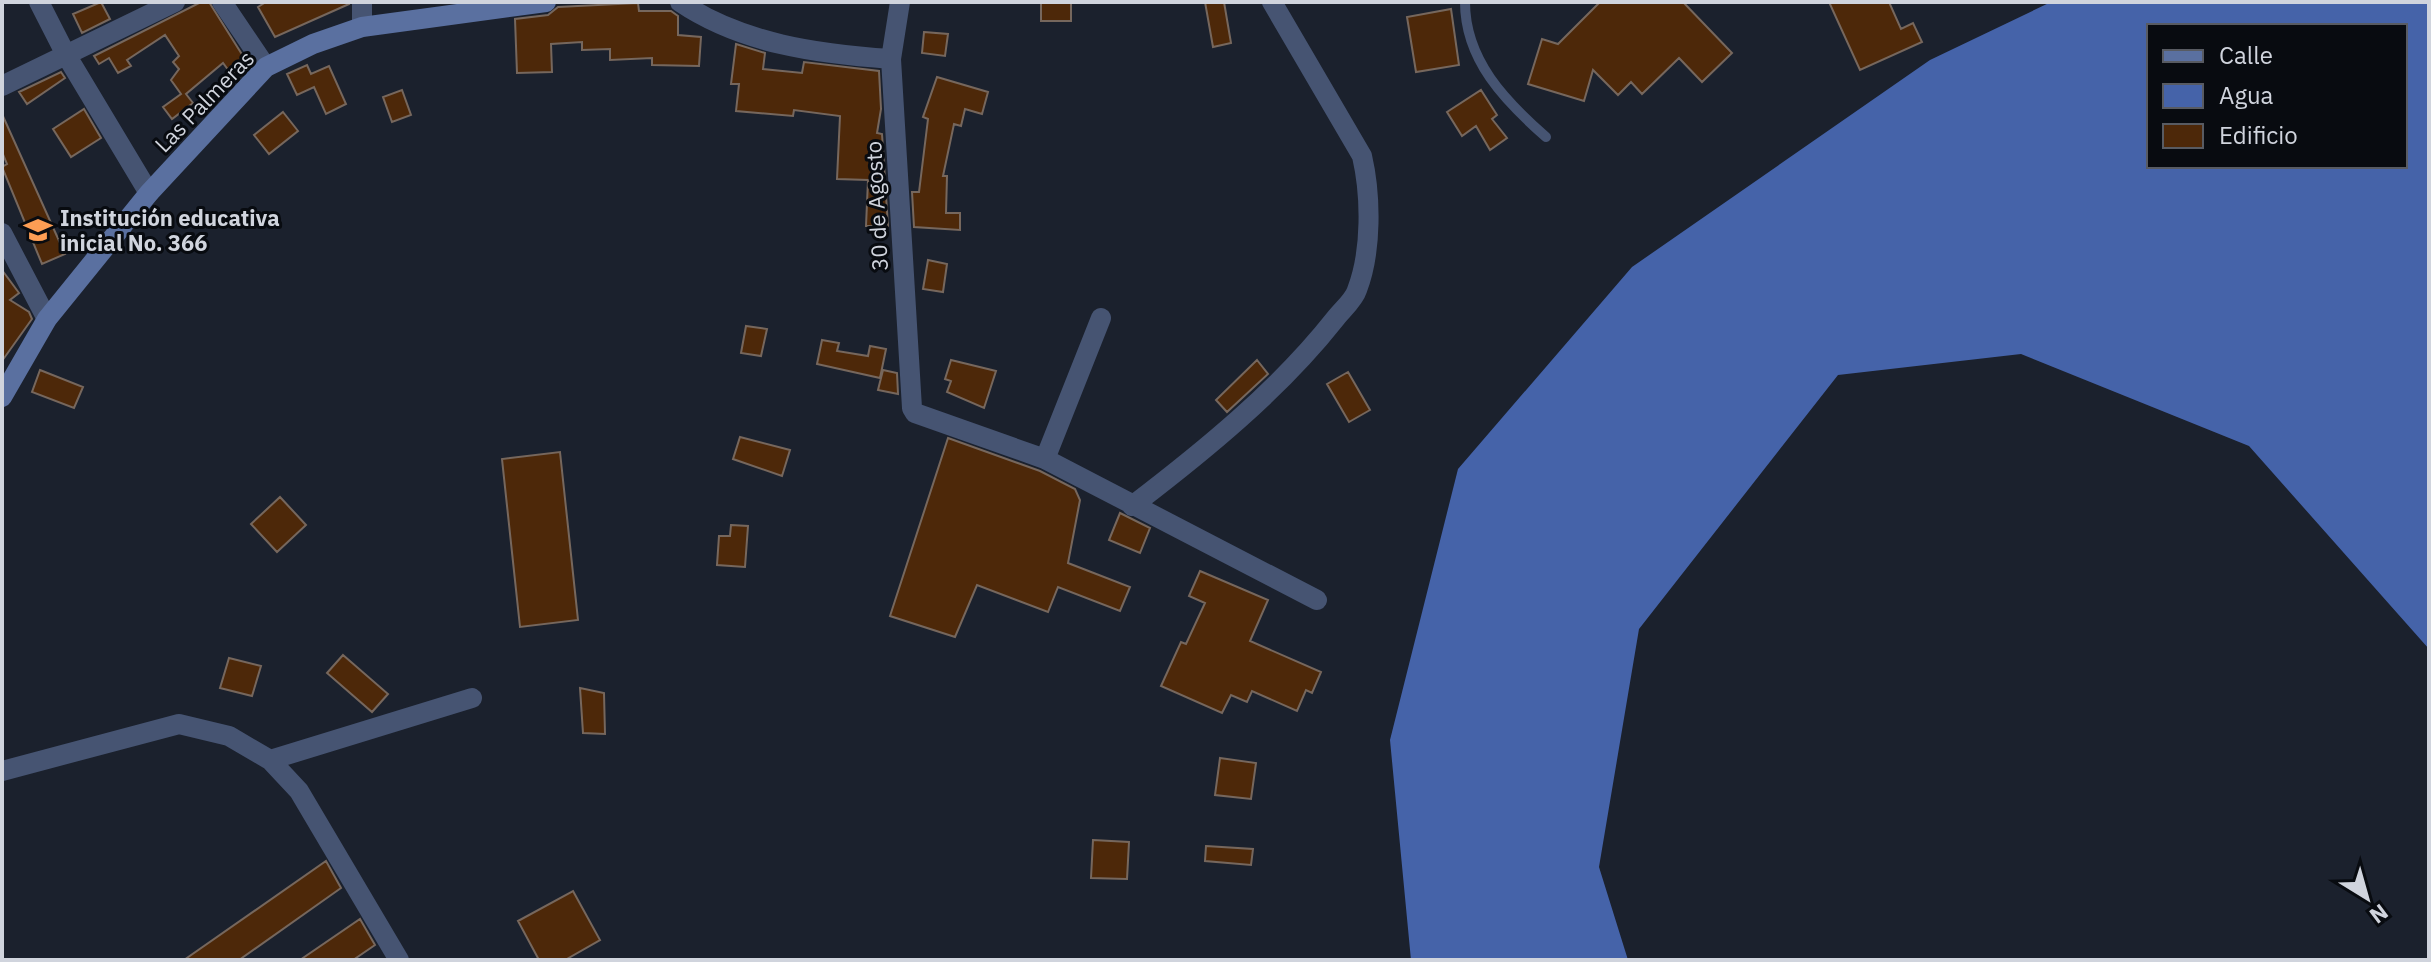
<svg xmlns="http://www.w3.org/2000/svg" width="2431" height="962" viewBox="0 0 2431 962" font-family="'IBM Plex Sans',sans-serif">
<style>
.water{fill:#4563a9;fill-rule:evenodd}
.building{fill:#4d2809;stroke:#76675d;stroke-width:2}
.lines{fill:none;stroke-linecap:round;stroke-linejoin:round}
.lane{stroke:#465472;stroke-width:10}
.street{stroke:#465472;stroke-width:20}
.secondary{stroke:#5a70a0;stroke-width:20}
.labels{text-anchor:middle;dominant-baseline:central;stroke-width:6;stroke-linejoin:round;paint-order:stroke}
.street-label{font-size:22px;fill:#d0d4dd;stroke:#080b10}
.poi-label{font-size:22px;font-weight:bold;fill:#d0d4dd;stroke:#080b10;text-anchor:start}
</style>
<rect width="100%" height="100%" fill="#1b212d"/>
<path class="water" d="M2051,2H2429V649L2249,446L2021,354L1838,375L1639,629L1599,867L1628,960H1411L1390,740L1458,469L1632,267L1930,60ZM2149,26H2405V166H2149Z"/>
<path class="building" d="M101,2L110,19L82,33L73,14Z
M201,2H209L248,64L232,75L223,63L186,94L193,103L172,119L163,107L181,94L171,80L179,69L173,62L179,56L165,35L127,60L131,66L118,73L109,58L99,64L94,56Z
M266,2H349V4L275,37L258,7Z
M1041,2H1071V21H1041Z
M1205,2H1224L1231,43L1213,47Z
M1600,2H1683L1732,53L1702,82L1679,58L1642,94L1631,82L1618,95L1593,70L1584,101L1528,84L1542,39L1558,44Z
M1829,2H1889L1901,29L1913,23L1922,42L1860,70Z
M638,3L639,11H671L678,16V35L701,37L699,66L652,65V58L610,60V49L582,50V42L551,44L552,72L517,73L515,19L548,15L558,7Z
M1451,9L1459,65L1416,72L1407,17Z
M924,32L948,34L945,56L922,53Z
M736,44L765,53L763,69L802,73L804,62L879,71L881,109L877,133L882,134L888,226H866L868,180L837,179L840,116L794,110L793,116L736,111L739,84H731Z
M307,65L311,74L329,66L346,104L326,114L314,87L297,95L287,74Z
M61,72L65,78L27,104L19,92Z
M937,77L988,92L982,114L965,109L961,126L954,124L943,176H947L946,213H960V230L914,227L912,192H919L928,119L923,117Z
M402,90L411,115L392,122L383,97Z
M1481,90L1497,115L1492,119L1507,138L1490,150L1476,126L1462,136L1447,112Z
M84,109L101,138L71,157L53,129Z
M283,112L298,131L269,154L254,135Z
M2,114L65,254L42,264L2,167L7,164L2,152Z
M928,260L947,264L943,292L923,289Z
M2,270L19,293L10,300L29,312L32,319L2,361Z
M746,326L767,329L761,356L741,353Z
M822,340L839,343L837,351L868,356L870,346L886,349L880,378L817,364Z
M951,360L996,371L984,408L947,392L951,381L945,379Z
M1257,360L1268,374L1227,412L1216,400Z
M40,370L83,387L74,408L32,392Z
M883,370L897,373L898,394L878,390Z
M1348,372L1370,410L1349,422L1327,384Z
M740,437L790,450L782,476L733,459Z
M948,438L1040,471L1075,489L1080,500L1068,563L1130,587L1120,611L1058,587L1048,612L977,585L955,637L890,616Z
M560,452L578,620L520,627L502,459Z
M280,497L306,525L277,552L251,524Z
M1120,513L1150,528L1140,553L1109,540Z
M731,525L748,526L745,567L717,565L719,536H730Z
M1200,571L1268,600L1250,641L1321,672L1312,693L1306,690L1297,711L1252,691L1247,702L1231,695L1222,713L1161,686L1181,642L1186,644L1205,603L1189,596Z
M343,655L388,694L372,712L327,673Z
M229,658L261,666L252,696L220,688Z
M580,688L604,693L605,734L583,733Z
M1220,758L1256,763L1251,799L1215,795Z
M1093,840L1129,842L1127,879L1091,878Z
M1206,846L1253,849L1251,865L1205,861Z
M326,861L341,888L239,960H184Z
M573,891L600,940L565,960H539L518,921Z
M360,919L375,945L353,960H300Z"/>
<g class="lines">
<path class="lane" d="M1465,2C1465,60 1505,101 1546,137"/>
<path class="street" d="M39,2L65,53L149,193
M222,2L266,67
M362,2V27
M680,2C742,44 819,54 891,59
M900,2L891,59L912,408L915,413L1045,459L1317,600
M2,86L175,2
M2,233L47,319
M1045,459L1101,318
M1132,506C1204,451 1279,390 1335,319C1342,310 1354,300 1357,290C1372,251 1371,195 1362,156L1272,2
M270,760L472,698
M2,771L179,724L229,736L270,760L299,791L399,960"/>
<path class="secondary" d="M2,397L47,319L149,193L266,67L313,44L362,27L546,2"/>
</g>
<defs>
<symbol id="school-bare" viewBox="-9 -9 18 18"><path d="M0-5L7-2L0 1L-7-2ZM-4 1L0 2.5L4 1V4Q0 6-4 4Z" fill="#fc9d54" stroke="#080b10" stroke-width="2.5" paint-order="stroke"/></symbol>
</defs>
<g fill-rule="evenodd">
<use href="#school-bare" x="18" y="210" width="40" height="40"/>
</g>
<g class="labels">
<g class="street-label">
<text transform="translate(204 101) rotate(-46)">Las Palmeras</text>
<text transform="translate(876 206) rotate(-93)">30 de Agosto</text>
</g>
<g class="poi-label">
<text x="60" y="217">Institución educativa<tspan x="60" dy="25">inicial No. 366</tspan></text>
</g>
</g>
<rect width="2431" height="962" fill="none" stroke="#d0d4dd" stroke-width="8"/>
<rect x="2147" y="24" width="260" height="144" fill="#080b10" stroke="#585b62" stroke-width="2"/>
<rect x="2163" y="50" width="40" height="12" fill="#5a70a0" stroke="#585b62" stroke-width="2"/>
<text x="2219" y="64" font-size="24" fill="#d0d4dd">Calle</text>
<rect x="2163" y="84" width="40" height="24" fill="#4563a9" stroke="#585b62" stroke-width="2"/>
<text x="2219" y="104" font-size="24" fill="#d0d4dd">Agua</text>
<rect x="2163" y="124" width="40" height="24" fill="#4d2809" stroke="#585b62" stroke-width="2"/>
<text x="2219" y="144" font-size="24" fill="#d0d4dd">Edificio</text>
<g transform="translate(2367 898) rotate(143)" stroke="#080b10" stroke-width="6" paint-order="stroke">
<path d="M0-6L14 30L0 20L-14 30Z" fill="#d0d4dd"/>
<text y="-12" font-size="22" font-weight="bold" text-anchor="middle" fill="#d0d4dd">N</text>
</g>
</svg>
